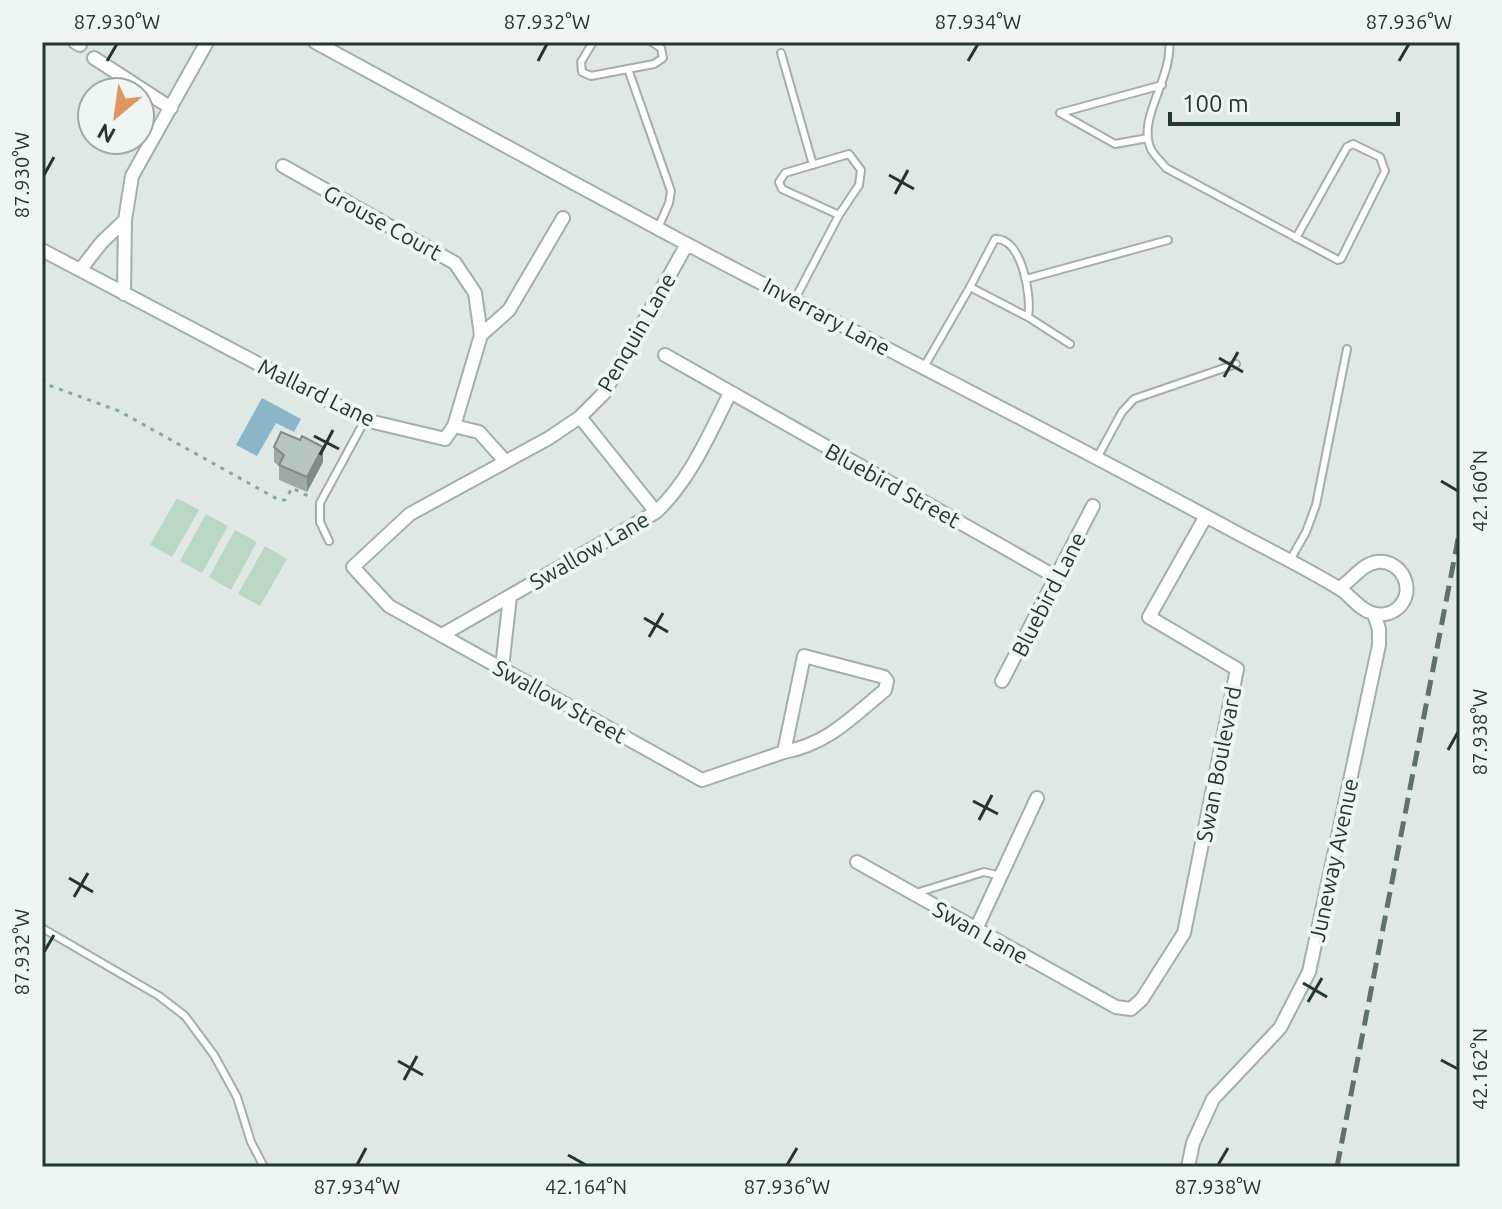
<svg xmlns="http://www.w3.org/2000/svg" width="1502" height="1209" viewBox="0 0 1502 1209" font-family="Ubuntu,sans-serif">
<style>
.green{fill:#bad7c6}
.water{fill:#8cb5c7}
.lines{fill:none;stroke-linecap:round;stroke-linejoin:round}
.lane-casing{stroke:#a3afac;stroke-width:10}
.street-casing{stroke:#a3afac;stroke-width:16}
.path{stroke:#83a8a2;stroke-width:3;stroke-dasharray:4 6;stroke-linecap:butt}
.lane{stroke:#fff;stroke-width:6}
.street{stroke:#fff;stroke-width:12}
.rail{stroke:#5c726f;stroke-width:5;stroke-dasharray:16 8;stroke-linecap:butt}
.wall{fill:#9da9a6}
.shaded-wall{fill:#808a87}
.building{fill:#b7c5c1;stroke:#808a87;stroke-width:2}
.ticks{fill:none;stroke:#223633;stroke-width:3}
.labels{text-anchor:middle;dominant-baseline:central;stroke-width:8;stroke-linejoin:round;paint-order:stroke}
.street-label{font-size:22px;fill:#223633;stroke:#eef5f3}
.neatline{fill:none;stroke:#223633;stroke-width:3}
.ticks-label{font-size:20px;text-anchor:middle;fill:#223633}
</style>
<rect width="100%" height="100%" fill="#dfe8e5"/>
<path class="green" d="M177,498L199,510L172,557L150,545Z
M206,514L228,526L202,573L180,561Z
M235,530L257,542L231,590L209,577Z
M265,546L287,559L260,606L238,594Z"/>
<path class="water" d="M262,398L301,419L294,432L276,423L257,456L236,445Z"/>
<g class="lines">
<defs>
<path id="lane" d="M593,42L581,62L582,72L591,76L654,64L663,58L661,48L652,42
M1169,42C1173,77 1138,117 1150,147C1153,155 1161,161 1166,168L1338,260L1341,259L1385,171L1380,157L1353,144L1347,147L1296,238
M781,53L813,165
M628,69L671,191L669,203L658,228
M1060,113L1162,85
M1060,113L1115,144L1148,138
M1026,279L1168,240
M970,287L995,239C1022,237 1032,297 1028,317
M795,299L839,215L859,185L861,170L849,154L785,173L779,182L782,189L839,215
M924,367L970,287L1028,317L1070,344
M1097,458L1122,412L1134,399L1236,364
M329,541L320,522V503L365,420
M1289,562L1306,532L1316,505L1347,349
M916,893L984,872L1001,876
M42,928L159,996L185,1016L214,1055L237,1097L251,1142L264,1167"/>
<path id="street" d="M75,42L80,45
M315,42C438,109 560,176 683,242C868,340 1055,434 1239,534C1273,552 1308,569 1340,589C1351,596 1360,610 1372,613C1381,616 1391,614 1398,608C1417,591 1402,559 1377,562C1361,564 1352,581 1339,588
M94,58L171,108
M687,244L604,393L580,417L549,438L410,514L353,567L389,606L702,780L784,752
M42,250L365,420L445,439L454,426L481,335L475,293L455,263L283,166
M80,270L102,242L125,220
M124,294L125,220L132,176L207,42
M481,335L509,310L563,218
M665,355L1056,577
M580,417L656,512
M454,426L479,432L505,461
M442,635L656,512C690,480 709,435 730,393
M804,656L884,677L887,681L885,690C852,717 828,744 784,752Z
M502,668L510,596
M1002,681L1093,506
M857,862L1116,1007L1131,1009L1142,999L1184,933L1237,669L1149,617L1206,516
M976,929L1037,798
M1188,1167L1193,1143L1213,1099L1280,1028L1309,972L1379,645V629L1374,614"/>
</defs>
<use href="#lane" class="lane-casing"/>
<use href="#street" class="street-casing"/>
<path class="path" d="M42,379L51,386L119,411L279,500H285L292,488L310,497"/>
<use href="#lane" class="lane"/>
<use href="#street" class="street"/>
<path class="rail" d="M1337,1167L1460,529"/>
</g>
<path class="wall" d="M274,447L323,462L307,492L279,480V466L274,462Z"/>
<path class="shaded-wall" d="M323,447V462L307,492V477Z"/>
<path class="building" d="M281,432L300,440L302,436L323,447L307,477L279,465L284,455L274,447Z"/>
<path class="ticks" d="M107,61L117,44M538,61L547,44M968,61L978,44M1399,61L1409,44M44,175L54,157M889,175L914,189M895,194L908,170M1219,358L1243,372M1224,377L1238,352M314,436L339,449M320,455L333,430M1441,481L1458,491M644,618L668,632M649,637L663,613M1448,750L1458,732M973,801L998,814M979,820L992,795M69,878L93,892M74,897L88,873M44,952L54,935M1303,983L1327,997M1308,1002L1322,978M1441,1060L1458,1069M398,1061L423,1075M404,1080L417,1056M568,1155L586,1165M357,1165L366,1148M787,1165L797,1148M1218,1165L1228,1148"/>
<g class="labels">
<g class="street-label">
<text transform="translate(383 222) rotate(29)">Grouse Court</text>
<text transform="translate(827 316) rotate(28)">Inverrary Lane</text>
<text transform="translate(636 332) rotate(-60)">Penquin Lane</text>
<text transform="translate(317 392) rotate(26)">Mallard Lane</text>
<text transform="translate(893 485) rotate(29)">Bluebird Street</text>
<text transform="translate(589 550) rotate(-30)">Swallow Lane</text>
<text transform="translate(1048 594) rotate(-63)">Bluebird Lane</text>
<text transform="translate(560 701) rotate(29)">Swallow Street</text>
<text transform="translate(1218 764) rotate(-79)">Swan Boulevard</text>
<text transform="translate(1333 860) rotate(-78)">Juneway Avenue</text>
<text transform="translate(981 932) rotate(29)">Swan Lane</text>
</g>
</g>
<rect width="1502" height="1209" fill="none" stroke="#eef5f3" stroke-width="88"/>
<g transform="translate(116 116) rotate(209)"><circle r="38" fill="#eef5f3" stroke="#9ca9a6" stroke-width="2"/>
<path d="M0-6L14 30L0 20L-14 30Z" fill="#e09564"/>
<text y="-12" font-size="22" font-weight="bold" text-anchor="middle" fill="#223633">N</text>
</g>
<path d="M1170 112v12h228v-12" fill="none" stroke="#223633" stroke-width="4"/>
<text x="1182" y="112" font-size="24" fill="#223633" stroke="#eef5f3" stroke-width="6" paint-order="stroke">100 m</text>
<rect x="44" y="44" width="1414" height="1121" class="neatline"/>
<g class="ticks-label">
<text x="117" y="29">87.930°W</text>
<text x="547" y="29">87.932°W</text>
<text x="978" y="29">87.934°W</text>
<text x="1409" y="29">87.936°W</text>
<text transform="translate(22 175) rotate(-90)" y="7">87.930°W</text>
<text transform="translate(1480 491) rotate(-90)" y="7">42.160°N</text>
<text transform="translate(1480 732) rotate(-90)" y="7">87.938°W</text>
<text transform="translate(22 952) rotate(-90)" y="7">87.932°W</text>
<text transform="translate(1480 1069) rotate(-90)" y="7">42.162°N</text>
<text x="357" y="1194">87.934°W</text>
<text x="586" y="1194">42.164°N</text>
<text x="787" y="1194">87.936°W</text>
<text x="1218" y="1194">87.938°W</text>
</g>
</svg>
